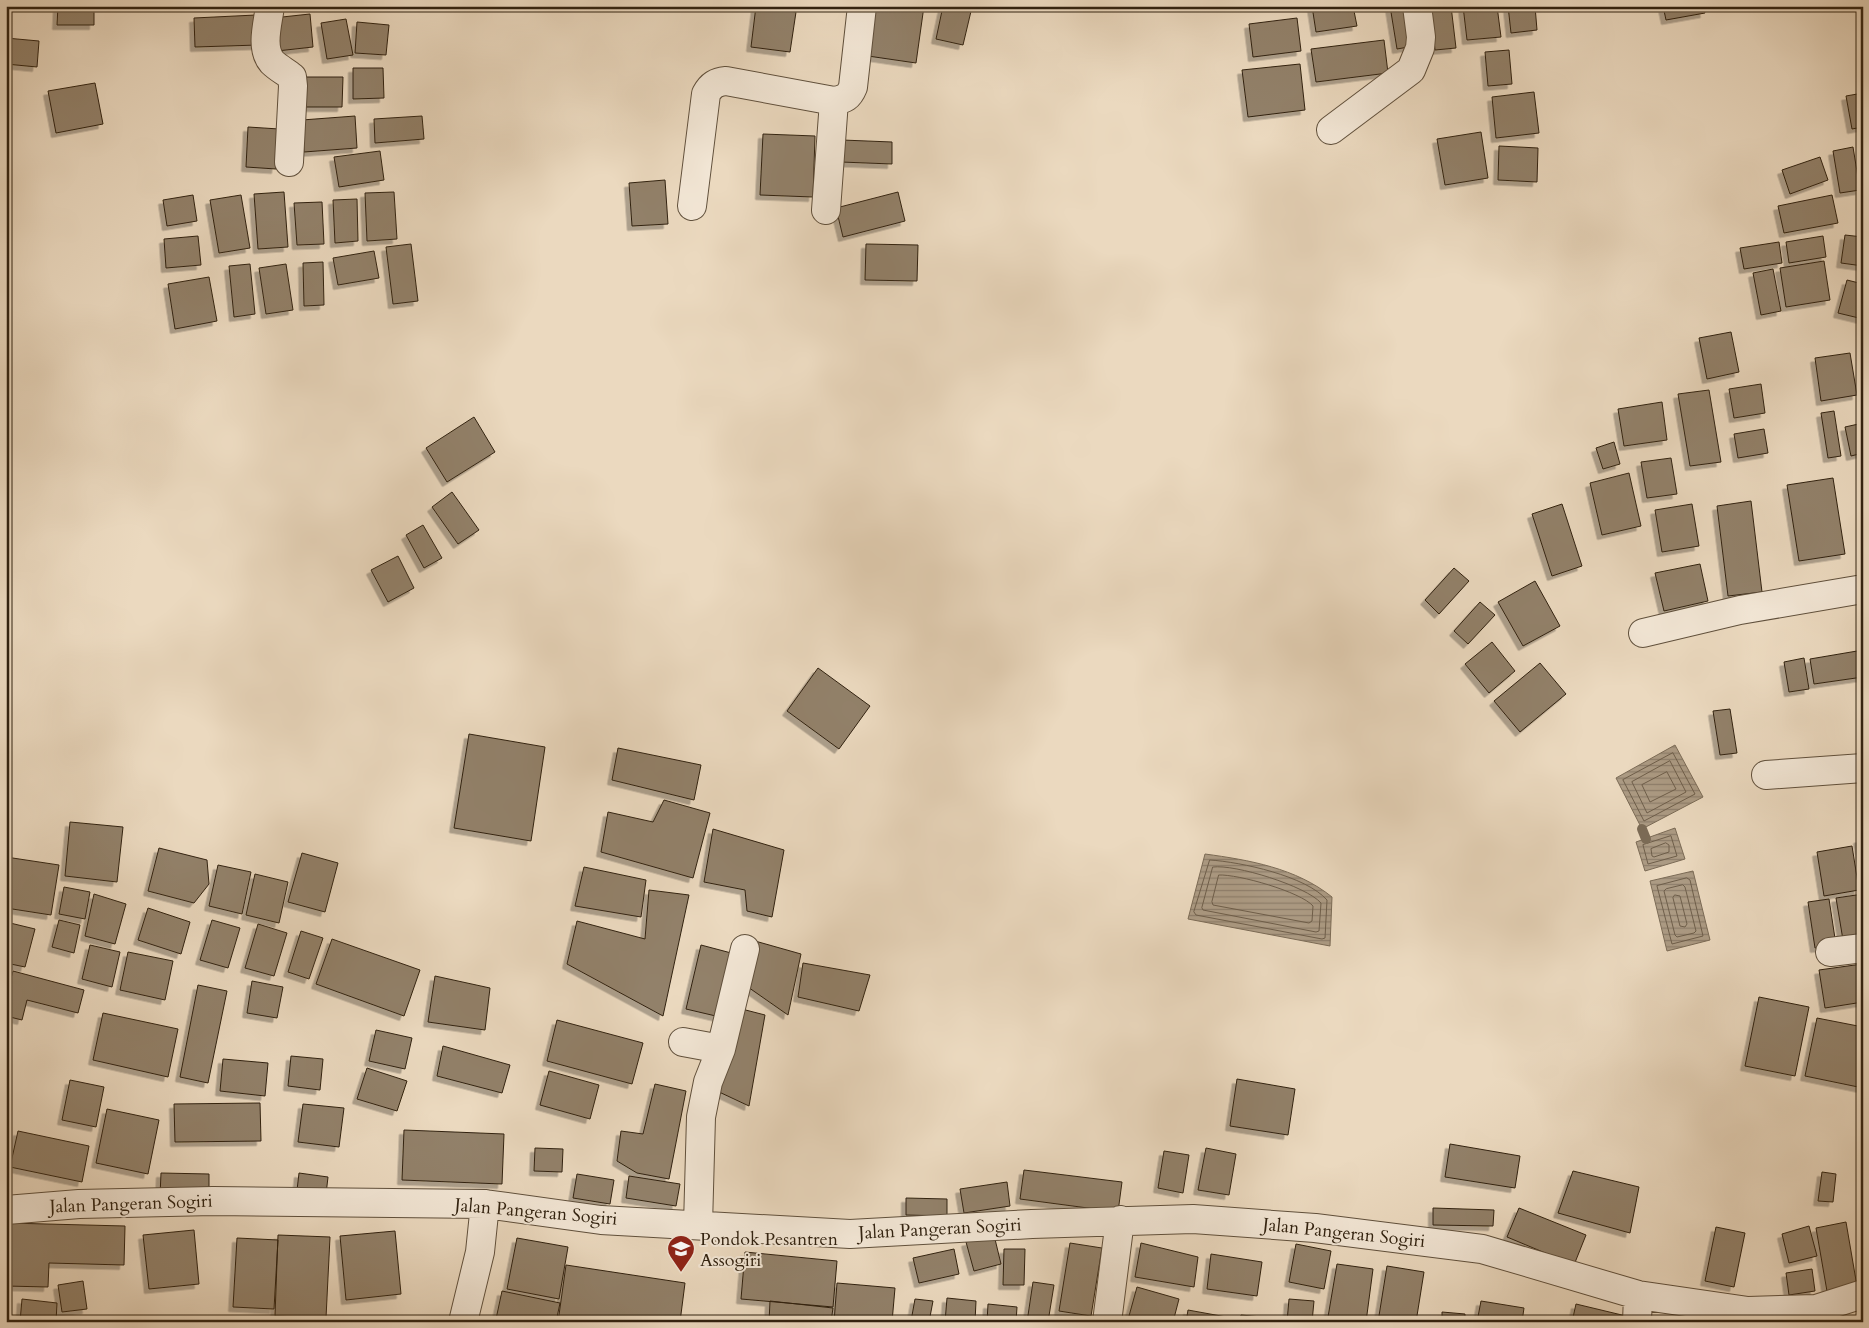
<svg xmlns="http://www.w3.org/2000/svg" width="1869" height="1328" viewBox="0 0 1869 1328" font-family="Cardo,serif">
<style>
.water{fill:url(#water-rules);stroke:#7b6b56}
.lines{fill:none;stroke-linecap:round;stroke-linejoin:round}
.shore{stroke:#6e5e4a;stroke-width:1}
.stream{stroke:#7b6b56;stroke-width:10}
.building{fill:#92816b;stroke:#312210;filter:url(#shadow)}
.minor-casing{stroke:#60503c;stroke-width:30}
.minor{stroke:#f2e6d5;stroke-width:28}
.labels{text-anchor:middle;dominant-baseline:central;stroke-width:4;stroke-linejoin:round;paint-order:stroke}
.street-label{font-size:18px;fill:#312210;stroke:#f2e6d5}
.poi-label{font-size:18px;fill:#312210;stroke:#f2e6d5;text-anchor:start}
</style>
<defs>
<pattern id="water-rules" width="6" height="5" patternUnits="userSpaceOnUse" patternTransform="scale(1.25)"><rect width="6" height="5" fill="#ac9b84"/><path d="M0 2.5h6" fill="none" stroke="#8d7e6b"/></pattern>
<filter id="shadow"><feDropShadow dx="-4.5" dy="4.5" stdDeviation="0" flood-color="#0004"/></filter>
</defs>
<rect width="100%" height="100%" fill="#ebd9bf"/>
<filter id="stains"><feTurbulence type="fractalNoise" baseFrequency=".004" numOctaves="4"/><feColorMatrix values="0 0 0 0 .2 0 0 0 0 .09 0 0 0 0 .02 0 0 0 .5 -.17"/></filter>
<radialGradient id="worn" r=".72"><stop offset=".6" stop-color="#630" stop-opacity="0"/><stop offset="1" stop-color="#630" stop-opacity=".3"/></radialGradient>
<path class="water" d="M1675,745L1703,797L1642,829L1616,778Z
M1675,828L1685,859L1645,871L1636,842Z
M1205,854C1249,860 1296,868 1332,897L1330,946L1188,919Z
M1693,871L1710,940L1667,951L1650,881Z"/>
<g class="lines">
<path class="shore" d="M1673,753L1695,794L1644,821L1623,780Z
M1670,761L1686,792L1647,813L1632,782Z
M1667,772L1676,789L1650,802L1642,785Z
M1671,836L1677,856L1648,864L1643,845Z
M1666,843L1669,845V852L1654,857L1652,856L1651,849Z
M1210,860C1241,862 1306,876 1327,900L1325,938L1322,939L1196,915L1194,912Z
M1213,867C1235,864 1306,886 1321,903L1319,931L1316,932L1203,910L1202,908Z
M1219,875C1238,874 1301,892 1313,906L1312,921L1309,923L1213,905L1212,902Z
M1687,878L1690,880L1703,936L1672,944L1657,886Z
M1683,885L1685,887L1696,931L1694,933L1677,937L1675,935L1664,891L1666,889Z
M1675,895L1680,896L1687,924L1685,927L1680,926L1673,898Z"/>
<path class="stream" d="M1642,829L1646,839"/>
</g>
<path class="building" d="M58,6H94V25H57Z
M756,6L796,12L790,52L751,47Z
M876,6H924L916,63L868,56Z
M943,6L972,7L963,45L936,39Z
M1312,6H1353L1357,26L1316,32Z
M1390,6H1408L1414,46L1397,49Z
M1430,6H1451L1456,48L1435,50Z
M1463,6H1497L1501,37L1467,40Z
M1508,6H1535L1537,30L1511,33Z
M1663,6H1703L1705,13L1666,20Z
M310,14L313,47L277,51L273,18Z
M256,15L258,45L195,47L194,18Z
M1297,18L1301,51L1253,57L1249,24Z
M346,19L353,55L327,59L321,23Z
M357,22L389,25L386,55L355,53Z
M6,38L39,41L37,67L6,64Z
M1384,40L1388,73L1316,82L1311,49Z
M1509,50L1512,84L1488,86L1485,52Z
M1300,64L1305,110L1248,117L1242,70Z
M353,68H383L384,98L353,99Z
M303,77H343L342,107H303Z
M95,83L103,124L56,133L48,91Z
M1534,92L1539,133L1496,138L1492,97Z
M1863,93V127L1852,129L1846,96Z
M355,116L357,148L304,152L302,120Z
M422,116L424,139L375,143L374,119Z
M248,127L279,129L276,169L246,167Z
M1481,132L1488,178L1445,185L1437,139Z
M763,134L815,136L813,197L760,195Z
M842,140L892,142V164L841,162Z
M1499,146L1538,148L1537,182L1498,180Z
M1853,147L1860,190L1840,193L1833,151Z
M380,151L384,180L339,187L334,157Z
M1820,157L1828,180L1790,194L1782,170Z
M665,180L668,224L632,226L629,183Z
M284,192L288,247L258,249L254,194Z
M394,192L397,239L367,241L365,193Z
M898,192L905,221L843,237L836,208Z
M193,195L197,221L167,226L163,200Z
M241,195L250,248L219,253L210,200Z
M1832,195L1838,223L1784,233L1778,206Z
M357,199L358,241L335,243L333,200Z
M322,202L324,244L297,245L294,203Z
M1845,235L1863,237V266L1841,263Z
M198,236L201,265L166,268L164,239Z
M1823,236L1826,257L1789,263L1786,242Z
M1779,242L1782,263L1744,269L1740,248Z
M411,244L418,301L393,304L386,247Z
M866,244L918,245L917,281L865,280Z
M374,251L379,278L338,285L333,258Z
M1824,261L1830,300L1786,307L1780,268Z
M323,262L324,305L304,306L303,263Z
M250,264L255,314L234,317L229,266Z
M286,264L293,310L266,314L259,268Z
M1773,269L1781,311L1761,315L1753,273Z
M209,277L217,321L175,329L168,284Z
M1847,280L1863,284V319L1838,313Z
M1731,332L1739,372L1707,379L1699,338Z
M1850,353L1857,395L1821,401L1815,358Z
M1761,384L1765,413L1734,418L1729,389Z
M1709,390L1721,462L1690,466L1678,394Z
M1662,402L1667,440L1624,446L1618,409Z
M1834,411L1841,456L1828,458L1821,413Z
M474,417L495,452L447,482L426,448Z
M1863,423V453L1851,456L1845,427Z
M1764,429L1768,453L1738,458L1734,434Z
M1614,442L1620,464L1603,469L1596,448Z
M1671,458L1677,494L1647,498L1641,462Z
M1629,473L1641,526L1602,535L1590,483Z
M1833,478L1845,554L1799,561L1787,485Z
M452,492L479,530L458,544L432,507Z
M1751,501L1762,592L1728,596L1717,506Z
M1562,504L1582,566L1552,576L1532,514Z
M1692,504L1699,546L1662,552L1655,510Z
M423,525L442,558L424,568L406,535Z
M398,556L414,588L388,602L371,570Z
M1700,564L1708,601L1664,611L1655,573Z
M1454,568L1469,581L1439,614L1425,600Z
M1535,581L1560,626L1523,646L1498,602Z
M1480,602L1495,615L1468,644L1454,631Z
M1492,642L1515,671L1489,693L1465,664Z
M1863,650V677L1814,684L1810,659Z
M1804,658L1809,689L1789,692L1784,662Z
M1540,663L1566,694L1520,732L1494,701Z
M818,668L870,706L839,749L787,711Z
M1730,709L1737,753L1720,755L1713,711Z
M469,734L545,747L531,841L454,828Z
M618,748L701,765L694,800L612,780Z
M664,800L710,813L693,878L601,852L608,812L653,822Z
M70,822L123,827L117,882L65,876Z
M713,829L784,850L772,917L747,911L745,890L704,882Z
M1863,838V867L1858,839Z
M1852,846L1859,890L1824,896L1817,852Z
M159,848L207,860L209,884L194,903L148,891Z
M302,853L338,863L325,912L288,902Z
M6,857L59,865L51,915L6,908Z
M218,865L251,872L242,914L209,906Z
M584,867L646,880L641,917L575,906Z
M255,874L288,882L279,923L246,915Z
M64,887L90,892L85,919L59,914Z
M649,890L689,895L663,1016L567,964L577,921L645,939Z
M94,894L126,904L115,944L85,936Z
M1863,894V943L1844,946L1836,898Z
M1829,899L1836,945L1815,948L1808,902Z
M148,908L190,922L181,954L138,940Z
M59,920L80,925L74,953L52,947Z
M212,920L240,928L228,968L200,960Z
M6,922L35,929L25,967L6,963Z
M258,924L287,933L274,976L245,968Z
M301,931L323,938L309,979L288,972Z
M332,939L420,970L404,1016L316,984Z
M755,941L801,954L788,1015L745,985Z
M90,945L120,952L112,987L82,979Z
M701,945L735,954L720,1017L686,1009Z
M128,952L173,961L165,1000L120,990Z
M803,963L870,975L859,1011L798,997Z
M1862,964L1863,1002L1825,1008L1819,970Z
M13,971L84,990L78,1013L27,1000L22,1020L6,1016V997Z
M435,976L490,988L485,1030L428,1022Z
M252,981L283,987L277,1018L247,1013Z
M198,985L227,991L208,1083L180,1077Z
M1759,997L1809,1007L1795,1076L1745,1066Z
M734,1007L765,1015L749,1106L717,1091Z
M103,1013L178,1029L168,1077L93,1060Z
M1817,1018L1863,1027V1088L1805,1076Z
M557,1020L643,1043L632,1084L547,1061Z
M376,1030L412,1038L405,1069L369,1061Z
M443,1046L510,1065L502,1093L437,1076Z
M291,1056L323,1059L320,1090L288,1086Z
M223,1059L268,1063L265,1096L220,1091Z
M367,1068L407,1081L397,1111L357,1099Z
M549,1071L599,1085L590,1119L540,1105Z
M1237,1079L1295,1089L1288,1135L1230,1126Z
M70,1080L104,1087L96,1127L62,1120Z
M655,1084L686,1091L669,1179L637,1173L617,1161L621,1131L643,1134Z
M260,1103L261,1141L175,1142L174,1104Z
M303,1104L344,1108L339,1147L298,1142Z
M107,1109L159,1120L148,1174L96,1163Z
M404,1130L504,1134L502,1184L402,1180Z
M18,1131L89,1146L82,1182L10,1167Z
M1450,1144L1520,1156L1515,1188L1445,1177Z
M535,1148L563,1149L562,1172L534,1171Z
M1206,1148L1236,1154L1229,1195L1198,1190Z
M1164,1151L1189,1155L1183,1193L1158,1188Z
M1024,1170L1122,1182L1118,1212L1020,1199Z
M1573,1171L1639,1187L1630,1233L1558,1213Z
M1822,1172L1836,1174L1833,1202L1818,1201Z
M161,1173L209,1174V1197L160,1196Z
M299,1173L328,1177L325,1203L296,1199Z
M577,1174L614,1180L610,1204L573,1198Z
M629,1176L680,1184L676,1206L626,1198Z
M1007,1182L1010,1206L964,1213L960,1189Z
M906,1198L947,1199V1216L906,1215Z
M1433,1208L1494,1210L1493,1226L1433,1225Z
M1519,1208L1586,1235L1574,1265L1507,1237Z
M1846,1222L1858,1292L1828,1297L1816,1228Z
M7,1223L125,1226L124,1265L49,1263L48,1287L6,1286Z
M1809,1226L1817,1256L1789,1263L1782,1234Z
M1716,1227L1745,1233L1734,1287L1705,1281Z
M194,1230L199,1284L149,1289L143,1235Z
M395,1231L401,1294L346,1300L340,1236Z
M278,1235L330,1237L326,1318L275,1316Z
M994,1235L1001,1264L974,1271L966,1242Z
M237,1238L278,1240L274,1309L233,1307Z
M517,1238L568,1247L559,1299L507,1289Z
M1070,1243L1102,1248L1091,1316L1059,1311Z
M1141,1243L1198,1257L1194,1287L1135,1277Z
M1296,1244L1331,1251L1324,1289L1289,1282Z
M954,1249L959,1274L919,1283L913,1258Z
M1004,1249H1025L1024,1285H1003Z
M745,1252L837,1261L833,1307L741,1299Z
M1211,1254L1262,1262L1257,1296L1207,1289Z
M1337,1264L1373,1269L1366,1322L1328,1317Z
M566,1265L685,1283L680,1322H558Z
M1387,1266L1424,1272L1416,1322H1378Z
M1812,1269L1815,1291L1789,1295L1786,1273Z
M83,1281L87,1309L62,1312L58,1285Z
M1033,1282L1054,1285L1048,1322H1027Z
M837,1283L895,1288L892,1322H834Z
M1137,1287L1179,1299L1173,1322H1150L1129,1316Z
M502,1291L560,1303L556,1322H511L496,1319Z
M947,1298L976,1301L975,1322H945Z
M22,1299L57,1303L56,1322H20Z
M915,1299L933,1301L929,1322L911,1321Z
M1289,1299L1314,1301L1312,1322H1287Z
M770,1301L833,1308L831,1322H769Z
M1481,1301L1524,1308L1522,1322H1477Z
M988,1304L1017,1307L1016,1322H987Z
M1576,1304L1626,1316L1624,1322H1572Z
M1188,1310L1232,1318V1322H1186Z
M1442,1312L1465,1314V1322H1442Z
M1241,1315L1272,1318V1322H1240Z"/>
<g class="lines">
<defs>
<path id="minor" d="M270,6C268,23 260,48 272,62C278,68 286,72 292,77L293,86L289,162
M1331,130L1411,70L1420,48L1421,37L1417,6
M692,206L706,94C711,85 716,82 726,81L834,101C845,99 849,97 853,87L862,6
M826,210L834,101
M1643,633L1740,610L1863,589
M1766,775L1863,768
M1830,952L1863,948
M683,1042L721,1049
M6,1210L79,1204L213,1201L485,1204L601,1220L850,1234L1032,1224L1193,1219L1315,1228L1482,1249L1638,1295L1748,1311L1816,1309L1863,1294
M698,1225L701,1117L708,1082L721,1049L745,949
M463,1322L480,1252L485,1204
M1107,1322L1120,1220
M1637,1322L1638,1295"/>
</defs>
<use href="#minor" class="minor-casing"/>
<use href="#minor" class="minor"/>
</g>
<defs>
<symbol id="school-pin" viewBox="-11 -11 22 30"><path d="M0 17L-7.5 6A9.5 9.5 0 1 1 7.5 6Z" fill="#8f2418" stroke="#f2e6d5"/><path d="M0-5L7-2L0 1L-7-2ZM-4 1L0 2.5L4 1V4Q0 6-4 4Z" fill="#fff"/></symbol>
</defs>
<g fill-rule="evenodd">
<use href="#school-pin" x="665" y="1233" width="32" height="43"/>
</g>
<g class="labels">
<g class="street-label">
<text transform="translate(131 1204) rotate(-2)">Jalan Pangeran Sogiri</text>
<text transform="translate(536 1212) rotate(5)">Jalan Pangeran Sogiri</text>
<text transform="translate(940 1229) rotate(-3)">Jalan Pangeran Sogiri</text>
<text transform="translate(1344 1233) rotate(6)">Jalan Pangeran Sogiri</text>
</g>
<g class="poi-label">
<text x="700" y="1239">Pondok Pesantren<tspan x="700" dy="21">Assogiri</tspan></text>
</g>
</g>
<rect width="1869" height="1328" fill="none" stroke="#ebd9bf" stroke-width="25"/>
<rect x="8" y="8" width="1854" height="1313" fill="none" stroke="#312210" stroke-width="2.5"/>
<rect x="12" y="12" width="1844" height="1303" fill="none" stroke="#312210"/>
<rect width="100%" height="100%" filter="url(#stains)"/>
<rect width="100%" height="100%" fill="url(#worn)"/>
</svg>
